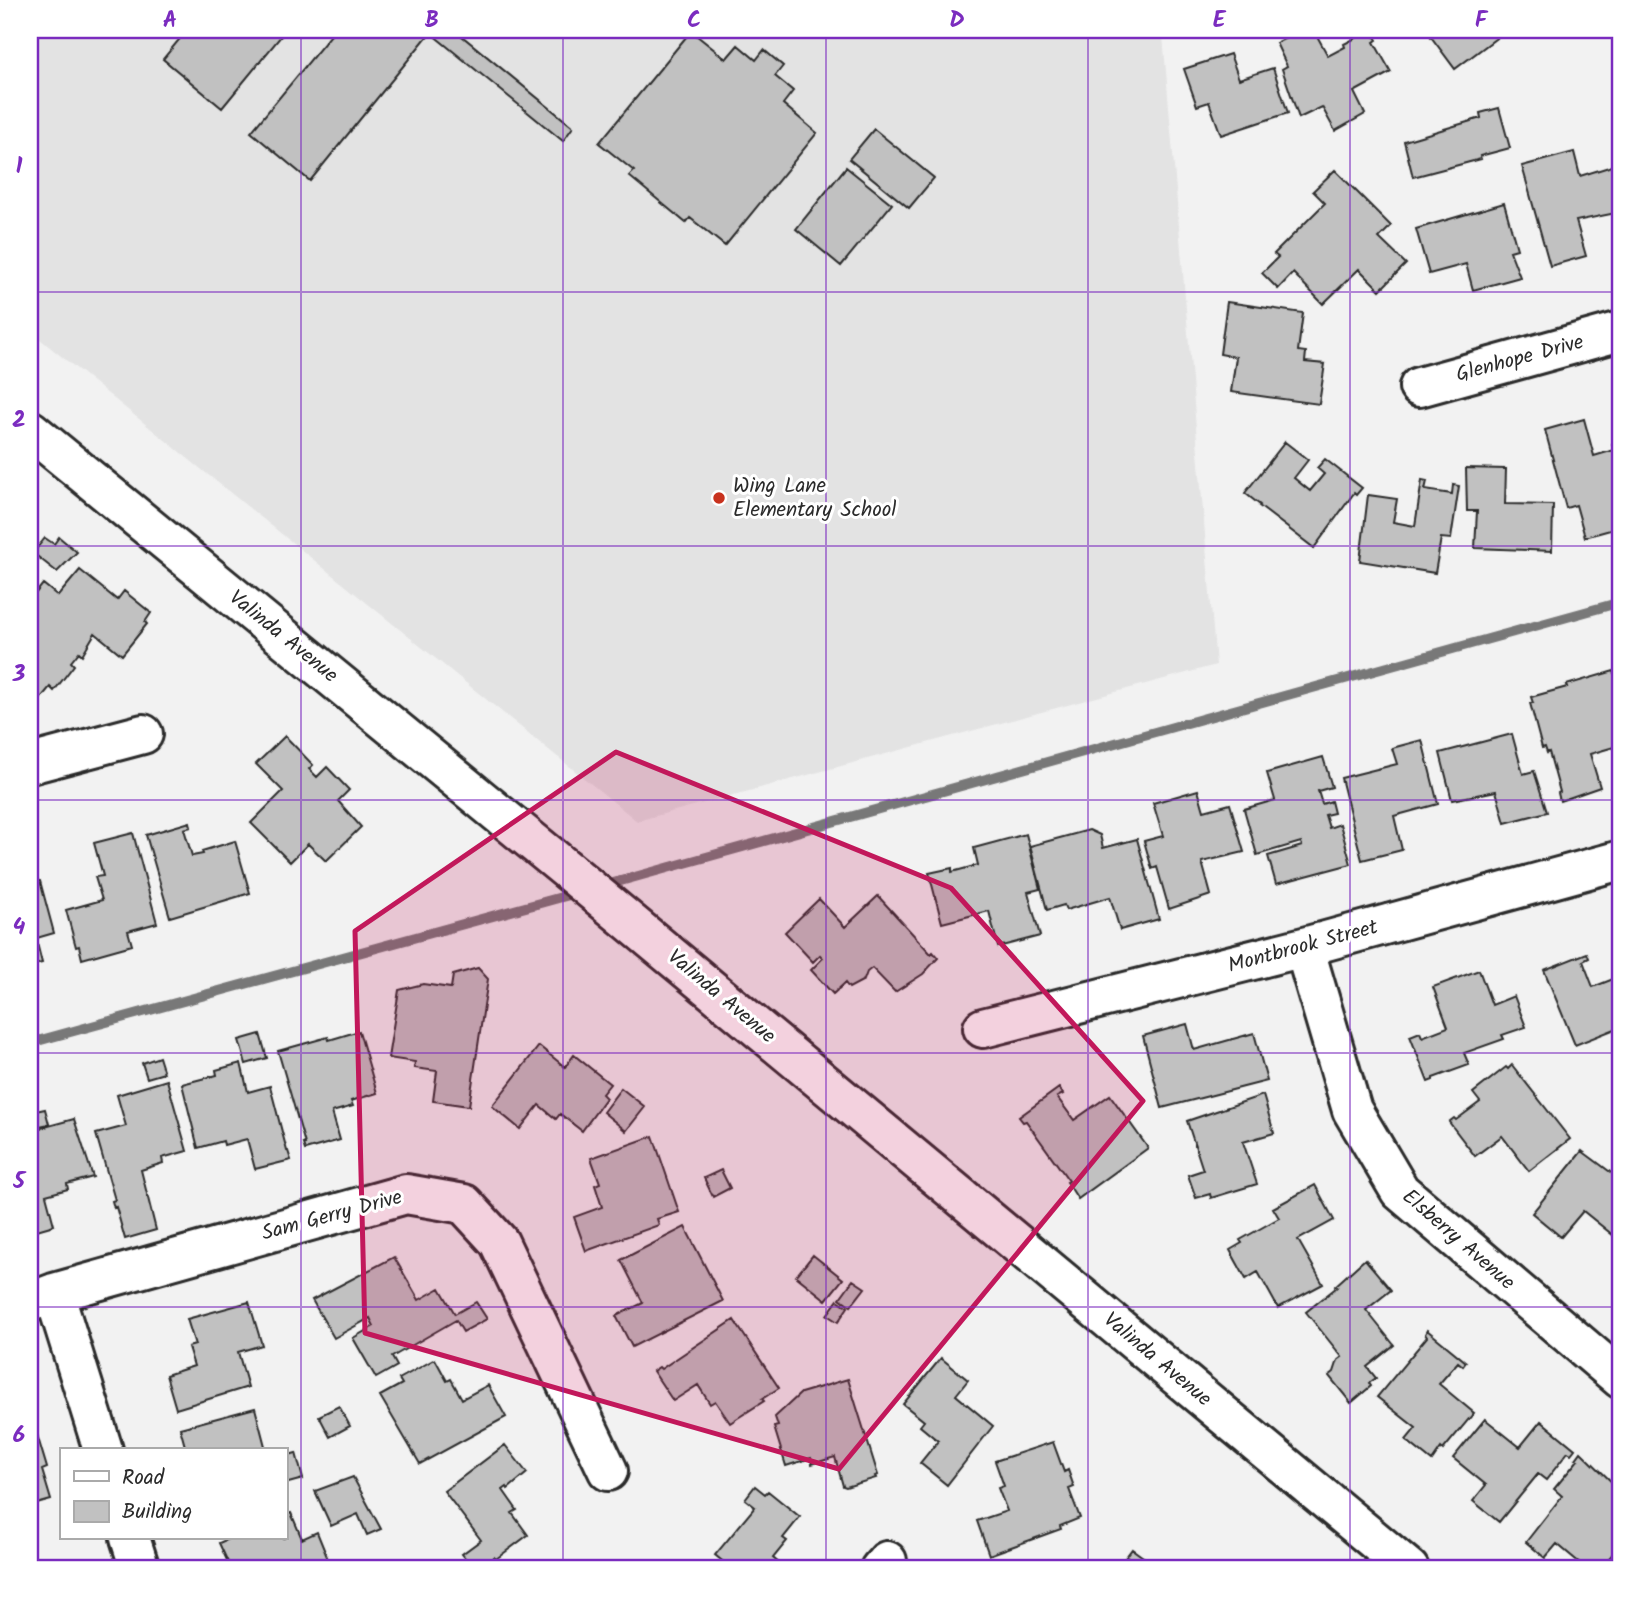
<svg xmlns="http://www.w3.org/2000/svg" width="1651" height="1599" viewBox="0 0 1651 1599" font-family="Kalam,sans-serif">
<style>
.built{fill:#e3e3e3}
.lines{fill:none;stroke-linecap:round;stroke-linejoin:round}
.stream{stroke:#787878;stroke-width:10}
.building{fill:#c1c1c1;stroke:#2b2b2b;stroke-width:2}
.minor-casing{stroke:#2b2b2b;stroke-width:44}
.major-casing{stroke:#2b2b2b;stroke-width:44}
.minor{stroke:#fff;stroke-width:38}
.major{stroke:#fff;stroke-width:38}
.marked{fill:#c2185b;fill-opacity:0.2;stroke:#c2185b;stroke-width:5;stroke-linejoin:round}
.grid{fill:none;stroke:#7b2cbf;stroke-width:2;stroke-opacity:0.55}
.poi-dot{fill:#c8321e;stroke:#fff;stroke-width:2.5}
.labels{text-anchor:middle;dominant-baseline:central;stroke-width:6;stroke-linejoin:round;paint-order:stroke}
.street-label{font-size:21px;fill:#2b2b2b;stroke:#fff}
.poi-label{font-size:21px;fill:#2b2b2b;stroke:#fff;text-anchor:start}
.neatline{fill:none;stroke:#7b2cbf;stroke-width:2.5}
.grid-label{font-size:23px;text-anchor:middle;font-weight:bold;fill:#7b2cbf}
</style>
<rect width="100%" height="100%" fill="#f2f2f2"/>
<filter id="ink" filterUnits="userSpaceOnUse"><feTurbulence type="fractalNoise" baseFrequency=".0143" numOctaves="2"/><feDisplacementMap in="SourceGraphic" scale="14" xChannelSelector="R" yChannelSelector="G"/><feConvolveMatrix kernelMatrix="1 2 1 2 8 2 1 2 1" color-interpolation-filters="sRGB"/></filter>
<g filter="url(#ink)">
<path class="built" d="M30,30H962L973,33L1054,40L1163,36L1216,665L637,821L30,331Z"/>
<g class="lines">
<path class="stream" d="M599,887L1621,602
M30,1043L580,892"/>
</g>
<path class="building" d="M187,30H286L222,108L163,59Z
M335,30H427L430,33L310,181L251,132Z
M427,30H467L462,36L573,127L563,141Z
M1302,30H1325L1326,32L1317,36L1328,56L1345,47L1344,44L1371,30L1377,40L1374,42L1391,72L1354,92L1365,114L1335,131L1322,107L1299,118L1282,69L1287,66L1276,43Z
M1426,30H1507L1455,69Z
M691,31L726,59L738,45L756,60L764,50L783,66L775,76L793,91L783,104L817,133L725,246L690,218L686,223L629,176L634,171L599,143Z
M1230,54L1239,79L1273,68L1288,113L1221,135L1209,102L1197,106L1184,69Z
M1499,108L1510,148L1480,156L1481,159L1413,177L1404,141L1481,118L1480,113Z
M874,129L934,178L909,208L849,159Z
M1574,152L1580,176L1612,166L1621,197V212L1576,221L1586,256L1550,266L1522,166Z
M846,167L892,204L841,266L796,229Z
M1335,170L1391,226L1379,238L1406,264L1380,290L1359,269L1323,304L1293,273L1278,289L1262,273L1278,257L1274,254L1325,203L1313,191Z
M1504,203L1517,249L1510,251L1520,277L1473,290L1466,264L1429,274L1416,229Z
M1227,302L1303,313L1298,351L1306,352L1305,362L1325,364L1319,404L1231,392L1236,357L1220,354Z
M1584,419L1594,456L1614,450L1612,444L1621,442V527L1585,537L1576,505L1566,508L1545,430Z
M1285,442L1308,460L1294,478L1310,491L1324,474L1317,468L1325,459L1362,488L1356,495L1354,493L1314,548L1259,506L1260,505L1245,493Z
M1466,468L1506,469L1505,504L1553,505L1552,551L1475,548L1477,511H1467Z
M1422,480L1427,481L1425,490L1452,494L1453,485L1459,486L1451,539L1441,538L1435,573L1360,561L1368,495L1397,499L1393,522L1415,526Z
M59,537L77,552L57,572L33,553L45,538L54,544Z
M80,570L117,600L124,591L151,613L145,622L147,624L122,655L95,633L82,655L79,652L71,662L74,665L54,691L50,687L41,698L30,688V600L43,584L58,596Z
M1614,671L1621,695V748L1615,750L1614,747L1590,754L1600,787L1560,801L1558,793L1560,792L1549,752L1547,753L1545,747L1542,748L1530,703H1533L1531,697L1567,687L1566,685Z
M1512,734L1523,774L1534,771L1547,812L1505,823L1496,791L1452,800L1440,753Z
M285,736L313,765L309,769L317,777L327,767L349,790L338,801L361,827L326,861L308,844L290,862L251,823L283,791L256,764Z
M1422,740L1438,804L1394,816L1402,850L1362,860L1341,778L1397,764L1392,748Z
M1323,757L1332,787L1318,791L1322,804L1331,801L1334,813L1325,815L1329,828L1340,824L1351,864L1276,884L1268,856L1302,846L1301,842L1257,855L1244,809L1275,800L1267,773Z
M1198,790L1204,811L1230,804L1244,852L1202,862L1211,895L1169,909L1157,867L1152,869L1144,841L1163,836L1153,803Z
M190,822L191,827L184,829L192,856L203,854L202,851L235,841L250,893L170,917L146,835Z
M1089,830L1100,835L1103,848L1137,839L1159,919L1120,930L1110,897L1066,910L1064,905L1047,910L1030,846Z
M133,833L157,923L128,931L132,945L82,959L79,946L76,947L66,910L102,900L95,877L103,876L94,843Z
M1026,834L1040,889L1028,892L1040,936L998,947L989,911L942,923L929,873L952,868V872L978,865L974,848Z
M35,872L38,881H40L54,933L30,940V873Z
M878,896L931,954L933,952L938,958L923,974L895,992L872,968L867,972L864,980L849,988L845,983L833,994L811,970L823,958L820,955L813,962L785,932L819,899L845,927Z
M36,939L42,963L30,966V941Z
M1587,953L1589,958L1583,961L1593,987L1621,976V1029L1620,1027L1575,1045L1544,970Z
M478,968L488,979L469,1106L433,1101L437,1071L414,1068L415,1062L388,1058L399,990L423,984L451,988L453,975Z
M1479,970L1492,1005L1514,996L1526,1027L1502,1035L1504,1039L1464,1053L1469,1065L1433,1078V1080L1428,1082L1410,1036L1420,1032L1422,1037L1448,1027L1433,987Z
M1187,1024L1194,1050L1254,1033L1267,1081L1162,1108L1143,1036Z
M359,1031L377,1093L351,1101L353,1106L332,1112L340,1140L305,1150L303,1144H305L278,1051L328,1037L329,1040Z
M260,1034L267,1058L246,1064L239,1040Z
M539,1046L565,1067L574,1055L610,1084L602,1094L606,1098L582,1131L560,1114L556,1119L539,1105L520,1129L492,1106Z
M159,1057L164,1073L147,1078L142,1063Z
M241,1063L248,1092L270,1086L287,1151H288L291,1160L255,1169L247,1139L224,1145L223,1141L198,1148L182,1084L217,1075L216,1070Z
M1512,1065L1570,1139L1529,1171L1502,1136L1475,1156L1449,1122L1454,1118L1456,1120L1480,1102L1473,1093L1506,1067L1508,1069Z
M167,1080L187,1151L162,1158L163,1163L141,1170L156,1230L125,1239L116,1207L114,1208L112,1201L115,1200L96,1134L126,1126L117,1095Z
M621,1088L645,1107L626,1131L603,1112Z
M1059,1088L1063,1094L1057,1097L1074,1120L1110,1095L1148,1148L1078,1199L1067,1182L1069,1181L1026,1121L1023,1122L1019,1117Z
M1263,1095L1274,1133L1243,1142L1257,1184L1211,1198L1210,1194L1196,1198L1188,1175L1203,1170L1187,1121Z
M45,1109L49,1124L35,1127L31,1112Z
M74,1119L93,1177L67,1184L68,1189L46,1195L54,1225L30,1232V1131Z
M653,1136L679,1212L657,1219L659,1225L586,1251L574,1217L602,1207L595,1185L600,1183L591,1158Z
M1582,1151L1621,1180V1237L1619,1240L1583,1211L1561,1237L1532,1213Z
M721,1170L730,1188L713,1197L704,1178Z
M1315,1185L1334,1220L1298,1240L1323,1284L1278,1308L1258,1272L1246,1279L1230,1250L1242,1243L1240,1240L1279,1218L1273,1208Z
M685,1227L723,1301L632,1347L616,1316L643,1303L621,1260Z
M813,1255L843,1279L826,1300L796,1276Z
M394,1257L419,1300L440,1288L455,1314L476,1302L487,1319L463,1332L456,1320L392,1357L397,1366L376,1378L353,1338L374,1326L370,1318L334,1338L312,1300Z
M1365,1259L1391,1290L1366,1310L1394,1345L1367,1367L1376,1378L1369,1383L1371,1386L1351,1403L1329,1376L1334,1372L1338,1360L1342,1357L1306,1312L1337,1287L1335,1286Z
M853,1280L865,1288L851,1306L840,1298Z
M838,1300L848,1307L838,1322L827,1315Z
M249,1302L262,1345L238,1352L248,1387L176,1409L166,1375L194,1366L188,1347L195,1345L187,1319Z
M734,1320L779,1388L762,1399L764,1401L730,1423L715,1401L710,1404L698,1385L673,1401L653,1371L659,1367L661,1369Z
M1427,1330L1466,1362L1463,1366L1458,1362L1439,1384L1474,1413L1443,1450L1441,1448L1432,1461L1406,1440L1416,1428L1377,1397L1427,1337L1425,1334Z
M941,1358L968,1380L956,1395L993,1426L947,1485L920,1463L938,1441L920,1426L924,1421L903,1404Z
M435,1359L447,1381L451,1379L462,1399L488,1385L506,1417L420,1464L380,1396L402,1384L399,1379Z
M848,1379L878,1475L875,1476L876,1478L846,1487L843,1486L835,1457L812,1464L811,1458L786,1466L774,1427L778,1426L775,1417L801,1393Z
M339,1406L350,1426L330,1437L319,1416Z
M255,1408L266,1450H186L180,1428Z
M1485,1419L1520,1447L1541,1421L1575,1449L1571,1454L1568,1452L1546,1480L1538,1474L1499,1522L1473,1501L1486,1485L1453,1458Z
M35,1428L47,1468L42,1470L51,1500L30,1506V1429Z
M1053,1442L1064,1472L1068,1470L1074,1487L1069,1489L1080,1518L1060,1526L1061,1529L989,1555L977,1521L1007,1511L998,1488L1004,1486L995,1461Z
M505,1445L527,1473L508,1489L507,1487L503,1490L517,1510L512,1513L528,1535L496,1559L494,1557L478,1569H474L462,1554L481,1540L444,1491Z
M1581,1452L1621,1491V1517L1614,1525L1621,1530V1544L1600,1569H1587L1557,1544L1545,1558L1526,1542L1562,1496L1554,1489L1578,1460L1576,1459Z
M296,1453L303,1479L285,1484V1456Z
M353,1477L381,1529L367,1535L358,1514L331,1526L315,1491Z
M755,1486L765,1494L768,1491L800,1517L783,1538L787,1541L773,1558L786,1569H732L715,1555L755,1507L745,1499Z
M291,1513L302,1539L317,1532L332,1569H264L261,1563L246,1569H231L219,1543L230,1538H285V1515Z
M1132,1549L1150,1562L1145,1569H1117Z
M1072,1564L1110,1565V1569H1071Z"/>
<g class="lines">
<defs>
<path id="minor" d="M1419,387L1621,331
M30,764L143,734
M1304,947L1352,1110L1400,1191L1621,1379
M983,1028L1304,947L1621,860
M54,1293L103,1450
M30,1302L54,1293L406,1194L464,1204L499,1242L608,1471
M130,1538L140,1569
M880,1569L887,1561"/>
<path id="major" d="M30,430L571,873L1409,1569"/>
</defs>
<use href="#minor" class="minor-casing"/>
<use href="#major" class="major-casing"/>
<use href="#minor" class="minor"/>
<use href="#major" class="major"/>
</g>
</g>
<path class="marked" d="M616,752L951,888L1143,1101L839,1469L365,1333L355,931Z"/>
<path class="grid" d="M301,30V1569M563,30V1569M826,30V1569M1088,30V1569M1350,30V1569M30,292H1621M30,546H1621M30,800H1621M30,1053H1621M30,1307H1621"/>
<circle class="poi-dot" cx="719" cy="498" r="7"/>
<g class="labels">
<g class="street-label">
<text transform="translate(1520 359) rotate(-15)">Glenhope Drive</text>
<text transform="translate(283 637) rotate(39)">Valinda Avenue</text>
<text transform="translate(1303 947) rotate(-15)">Montbrook Street</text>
<text transform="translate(721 997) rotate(40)">Valinda Avenue</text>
<text transform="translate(332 1216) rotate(-15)">Sam Gerry Drive</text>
<text transform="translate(1458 1240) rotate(41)">Elsberry Avenue</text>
<text transform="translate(1157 1360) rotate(40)">Valinda Avenue</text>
</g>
<g class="poi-label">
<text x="733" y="486">Wing Lane<tspan x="733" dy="24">Elementary School</tspan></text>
</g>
</g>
<rect width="1651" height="1599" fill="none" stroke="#fff" stroke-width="77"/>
<rect x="60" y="1448" width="228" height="91" fill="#ffffff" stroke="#aaaaaa" stroke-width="2"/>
<rect x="74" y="1471" width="35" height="10" fill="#ffffff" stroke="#aaaaaa" stroke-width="2"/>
<text x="122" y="1484" font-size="21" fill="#2b2b2b">Road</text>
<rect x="74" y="1501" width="35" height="21" fill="#c1c1c1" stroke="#aaaaaa" stroke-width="2"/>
<text x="122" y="1518" font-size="21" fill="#2b2b2b">Building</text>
<rect x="38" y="38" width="1574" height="1522" class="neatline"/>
<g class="grid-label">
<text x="170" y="27">A</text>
<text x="432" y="27">B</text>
<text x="694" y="27">C</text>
<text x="957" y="27">D</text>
<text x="1219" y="27">E</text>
<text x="1481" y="27">F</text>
<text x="19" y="173">1</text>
<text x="19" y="427">2</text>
<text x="19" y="681">3</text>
<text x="19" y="934">4</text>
<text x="19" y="1188">5</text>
<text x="19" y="1442">6</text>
</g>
</svg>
